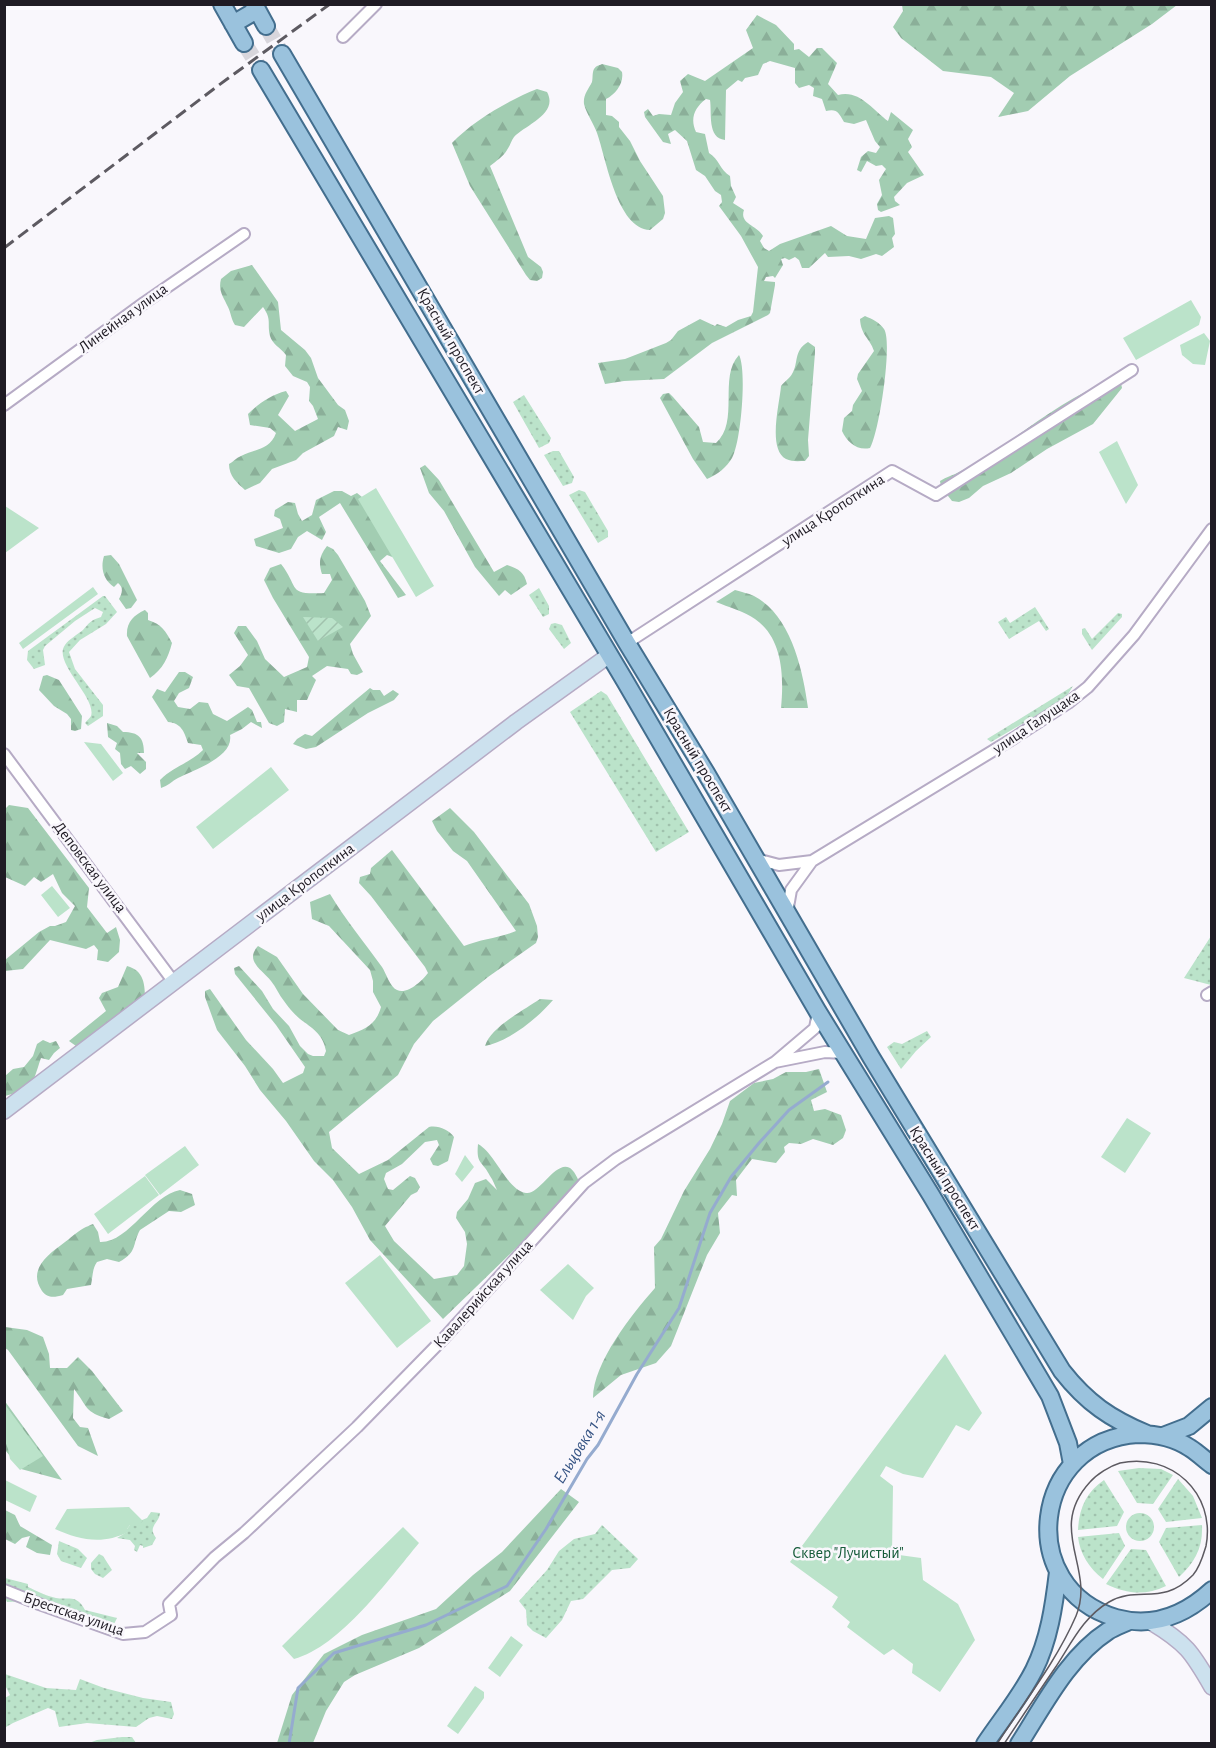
<svg xmlns="http://www.w3.org/2000/svg" width="1216" height="1748" viewBox="0 0 1216 1748" font-family="'Alegreya Sans',sans-serif">
<style>
.grass{fill:url(#grass-dots)}
.forest{fill:url(#forest-firs)}
.park{fill:#bbe3ca}
.garden{fill:url(#garden-furrows)}
.lines{fill:none;stroke-linecap:round;stroke-linejoin:round}
.stream{stroke:#95abcf;stroke-width:3}
.primary-tunnel{stroke:#d8d6dc;stroke-width:16;stroke-dasharray:16 8;stroke-linecap:butt}
.minor-casing{stroke:#b6abc5;stroke-width:14}
.secondary-casing{stroke:#b6abc5;stroke-width:18}
.primary-casing{stroke:#436e8e;stroke-width:20}
.minor{stroke:#fff;stroke-width:10}
.secondary{stroke:#cce1ee;stroke-width:15}
.primary{stroke:#9ac2dd;stroke-width:16}
.tram{stroke:#5d5a61;stroke-width:1.5}
.rail{stroke:#5d5a61;stroke-width:3;stroke-dasharray:12 6;stroke-linecap:butt}
.labels{text-anchor:middle;dominant-baseline:central;stroke-width:5;stroke-linejoin:round;paint-order:stroke}
.street-label{font-size:16px;fill:#1f1b24;stroke:#f9f7fc}
.park-label{font-size:16px;fill:#155b39;stroke:#f9f7fc}
.water-label{font-size:18px;font-style:italic;fill:#365484;stroke:#f9f7fc}
</style>
<defs>
<pattern id="grass-dots" width="8" height="8" patternUnits="userSpaceOnUse" patternTransform="scale(1.5)"><rect width="8" height="8" fill="#bbe3ca"/><path d="M2 2h.1M6 6h.1" fill="none" stroke="#a0c2ad" stroke-width="1.8" stroke-linecap="round"/></pattern>
<pattern id="forest-firs" width="22" height="20" patternUnits="userSpaceOnUse" patternTransform="scale(1.5)"><rect width="22" height="20" fill="#a2cdb2"/><path d="M5 1l3.5 6h-7zM16 11l3.5 6h-7z" fill="#8baf99"/></pattern>
<pattern id="garden-furrows" width="10" height="10" patternUnits="userSpaceOnUse" patternTransform="scale(1.5)"><rect width="10" height="10" fill="#bbe3ca"/><path d="M-1 1l2-2M0 10L10 0M9 11l2-2" fill="none" stroke="#a0c2ad"/></pattern>
</defs>
<rect width="100%" height="100%" fill="#f9f7fc"/>
<path class="grass" d="M524,395L551,438L549,443L539,448L513,402Z
M553,451H559L574,477L572,483L563,486L544,455Z
M579,490L585,492L608,531V537L598,543L569,495Z
M539,588L549,606V614L543,617L529,595Z
M103,596H105L117,612L106,624L80,640L69,652L75,669L103,705V716L88,726L85,723C87,720 90,718 91,716C97,698 52,662 65,645C69,639 77,635 83,630C89,623 91,620 101,617L103,612L95,608L75,621L45,646L43,650L45,665L34,669L27,660L28,651Z
M1035,607L1049,629L1046,631L1039,621L1009,639L998,622L1006,617L1010,623Z
M1118,613L1122,614V617L1092,650L1082,634V629L1085,628L1092,639Z
M555,623L562,625L571,643L564,649L549,629L551,624Z
M1073,686L1065,699L991,742L987,739Z
M601,691L607,695L689,832L656,852L570,712Z
M1211,936V985L1184,978Z
M927,1031L931,1037L916,1051L901,1069L887,1047L894,1042L902,1044Z
M1139,1468L1161,1469L1173,1475L1153,1504L1137,1503L1118,1471Z
M1178,1479L1193,1496L1202,1518L1166,1522L1158,1509Z
M1104,1480L1124,1512L1117,1526L1078,1530C1079,1509 1086,1492 1104,1480Z
M151,1512L160,1513C159,1524 147,1526 156,1538L152,1545L143,1548V1546L140,1545L137,1552L134,1550L135,1546L130,1540L117,1538L127,1532V1529L130,1525L147,1518Z
M1126 1527a14 14 0 1 1 28 0a14 14 0 1 1-28 0Z
M602,1525L638,1559L630,1568L612,1570L583,1599L571,1601L562,1620L546,1638L533,1631L527,1625L526,1610L519,1601L547,1570L559,1551L574,1539L595,1534Z
M1202,1525C1203,1548 1195,1562 1179,1577L1159,1542L1166,1528Z
M1119,1533L1125,1546L1103,1579C1089,1568 1080,1554 1078,1537Z
M59,1541L78,1549L87,1558L81,1568L61,1561L57,1554Z
M1131,1549L1146,1550L1166,1586C1145,1596 1127,1594 1106,1584Z
M99,1554L103,1556L112,1570L103,1578L95,1574L91,1569V1563Z
M5,1578L28,1584V1587C37,1591 46,1596 56,1598C68,1600 77,1594 85,1610L117,1618L114,1624H76C67,1622 59,1614 59,1604L30,1601L7,1602L5,1598Z
M5,1674L46,1688L76,1690L80,1679L104,1688L143,1698L171,1702L174,1714L172,1719L157,1716L149,1718L136,1727L87,1723L59,1727L55,1711L48,1708L13,1723L6,1727L5,1732V1698L10,1695L5,1685Z
M122,1737H132L136,1743H89L97,1740Z"/>
<path class="forest" d="M902,5V4L1177,5L1152,24L1070,76L1028,111L998,117L1014,93L991,77L943,71L901,38L893,27L903,11Z
M757,15L776,25L794,44V50L799,49L809,57L817,48H822L837,63L828,84L838,95C859,89 873,110 888,121L891,112L913,130L908,139L912,147L908,152L924,175L907,183L894,197L895,201L900,205L881,212L878,210L877,204L882,195L879,180L886,169L882,165L876,166L867,161L861,172L857,170L861,157L868,151L876,153L880,147L875,141L866,120L854,124L844,122C839,113 837,108 826,111L822,99L813,96L814,88L809,85L799,88L795,83V68L770,61L763,64L758,75L745,78L742,82L738,80L726,90L725,140C707,138 712,113 710,100L706,99C694,108 690,119 696,132L705,134L709,153C719,159 720,170 730,176L731,186L736,197L733,203L744,210C739,224 757,225 763,236L760,241L764,248L769,251L780,244L831,226L847,236L866,239L875,218L889,216L893,218L895,234L892,238L894,247L882,256L876,254L861,259L849,256L828,257L825,253L809,268H802L799,260L795,257L789,260L785,258L781,259L783,265L775,278L773,276L766,277L764,281L775,282V285L770,313L768,315L712,343L664,379L624,381L605,384L598,363L625,359L666,343L671,340L678,331L700,319L715,326L717,324L726,327L738,320L751,316L753,312L758,267L741,236L719,206L722,202L721,195L715,191L705,176L696,170L687,141L675,130L668,134L671,144L663,142L645,117L644,112L648,109L653,116L659,114L671,115L675,103L683,92L680,81L688,74L705,81L753,48L746,30Z
M602,64L618,68L622,72C624,83 616,94 606,99V115L612,116L619,122V127L630,141L640,161L663,196L665,213L663,219L650,230C617,229 606,158 597,133C594,124 586,113 584,104C583,95 588,90 592,82C593,78 592,73 594,69C597,65 598,66 602,64Z
M537,89L547,92C559,114 525,125 514,137C511,141 510,146 507,150C503,157 496,161 490,166L528,257L541,267L543,272L542,278L537,281L530,280L526,275L470,186L452,143C473,121 509,100 537,89Z
M252,265L278,302L281,330L305,350L311,358L318,378L338,405L345,410L349,421L347,430L338,427L334,436L303,453L296,460L272,469L260,483L245,490C237,483 229,476 229,464C233,462 236,458 241,456C255,449 270,450 276,433L270,428L250,425L248,414C259,403 271,395 286,391L289,396L278,415L295,431L318,419L313,406L309,401L310,387L307,382L293,376L285,366L286,355C281,348 272,344 270,336C267,322 272,320 263,307L244,327L235,325C231,319 231,313 228,307C223,296 218,291 221,279L231,271Z
M865,316C872,319 879,322 884,329C893,342 879,433 870,448C857,451 847,442 842,431L844,418L852,411L853,405L862,391L857,379L858,374L874,351C870,338 861,336 860,319Z
M808,342L815,347V353L808,440L809,456L805,461C799,461 792,462 786,459C767,449 780,402 781,386C784,382 790,378 792,374C799,363 793,351 808,342Z
M739,355C747,370 741,442 732,458C727,467 717,475 707,479L693,459L660,398L663,394L669,393L673,397L699,427L703,442L716,443C740,422 718,377 739,355Z
M1110,381L1121,383L1122,388L1093,424L1047,449L1011,473L983,486L969,498L959,502L952,501L941,487L940,481C946,477 954,475 961,471C972,466 983,459 993,452C1031,427 1067,397 1110,381Z
M425,465L439,480L494,572L507,565C519,569 524,572 527,584L511,595L505,590L499,596L475,567L444,511L429,493L420,468Z
M334,491H342L351,496L357,493L367,501L403,561L387,555L380,561L406,595L398,598L340,503L319,517L326,532L322,540L307,531L298,537L291,549L279,553L256,546L254,539L283,528L280,519L274,516L275,510L288,502L295,503L298,514L302,521L312,515L316,500Z
M327,546L333,549L338,555L365,601L371,616L350,644L353,654L363,672L357,675L351,674L348,669L327,666L312,676L316,680L307,700H297V712L285,709L284,722L277,726L269,723L249,688L237,686L229,675L240,666L248,655L234,633L238,626H246L257,641L265,659L284,677L307,667L309,657L273,598L264,580L270,568L281,564C300,588 286,595 324,593L332,580L330,574H322C318,562 320,555 327,546Z
M111,555L119,564L137,600L131,608L126,609L119,599C122,593 124,588 118,583L114,587C104,580 100,569 104,556Z
M735,590C741,592 748,593 754,596C791,615 803,670 808,708H781C784,677 783,638 755,619C744,611 728,607 716,602Z
M145,610L148,613V620C161,624 166,631 172,643C168,658 163,669 150,678L127,636C126,622 134,615 145,610Z
M179,672H185L193,677L189,688L179,693L174,701L178,707L190,709L199,702L208,703L213,714L227,721L248,707L252,710L257,722H261L262,728L251,722L242,729L230,735C234,757 194,770 178,778C172,781 168,786 161,788L160,780C174,766 190,763 203,750L201,745L188,743C184,731 181,723 168,722L152,697L157,689L165,692Z
M47,675L59,680L82,716L81,729L75,731L71,730V719L67,714L54,706L39,690L43,676Z
M370,688L373,690H380L384,696L393,690L399,694L394,700L368,713L316,747L306,749L293,744L297,739L305,734L312,736Z
M107,723L117,726L123,732C139,732 144,738 144,753H137L146,762V769L140,774L131,766L125,769L121,764L120,753L115,749L117,743L108,737Z
M9,805L28,808L89,888L87,907L107,933L116,927L120,940L119,952L108,962L97,960L98,950L94,945L86,949L50,940L23,969L5,971V960L39,932L50,926H55L66,922L75,906L62,893L53,874L41,882L34,877L25,886L5,877V809Z
M450,808L474,832L529,904L537,926L538,937L536,943L488,977L433,1021L414,1044L398,1075L329,1132L332,1148L359,1174L388,1160L429,1127C438,1125 449,1130 454,1137L448,1161L438,1166L433,1165L430,1159L439,1145L437,1140L425,1142L402,1164L386,1173L384,1179L388,1189L393,1190L410,1176L415,1178L420,1187L417,1192L411,1195L385,1226L394,1241L434,1279L457,1275L464,1266L467,1244L465,1232L456,1218L457,1212L468,1199L475,1183L486,1179L497,1190C495,1186 493,1180 490,1176C482,1160 476,1165 478,1144C495,1153 507,1190 526,1193C542,1196 564,1141 579,1182L557,1203L539,1226L443,1319L370,1240L352,1207L333,1180L314,1161L286,1121L260,1090L245,1066L217,1030L205,997V991L210,989L246,1040L273,1069L283,1083L303,1073L305,1067L276,1025L235,974L234,968L239,966L262,991L273,1009L289,1026L300,1046L308,1054L313,1056H324L326,1051C323,1034 312,1028 300,1019C294,1014 288,1007 284,1001C279,995 276,987 271,981C263,970 244,961 258,946L277,957L303,994L338,1030L349,1035C365,1029 376,1025 381,1007L373,992V981L370,970L329,926L312,919L310,902L330,894C345,919 364,942 382,967C386,973 390,987 397,990C407,995 422,981 428,973L425,967L371,896L359,883L360,877L370,874L371,868L392,850L464,946C481,939 499,938 516,931L467,861L453,851L437,831L432,821Z
M127,966C146,971 145,988 145,1005L117,1016L76,1046L69,1041L106,1011L99,998L102,993L118,987Z
M540,999L553,1000C538,1018 508,1042 485,1046C491,1027 524,1010 540,999Z
M43,1040L50,1043L56,1041L60,1048L54,1053L49,1060L41,1058C31,1087 35,1088 5,1096V1076L13,1069L24,1067L33,1056L37,1044Z
M819,1069L827,1092L811,1100L814,1111L825,1109L841,1115L846,1130L843,1138L833,1145L813,1139L801,1144L789,1143L784,1147L785,1152L776,1163L752,1159L736,1180L737,1196L732,1195L718,1213L720,1233L707,1255L671,1346L656,1363L621,1375L593,1398C593,1363 632,1314 655,1288L654,1247L661,1239L684,1191L710,1149L722,1124L730,1101L754,1083L773,1079L786,1072H806Z
M180,1190L192,1194L195,1205L181,1212L169,1211L140,1230C132,1244 138,1252 119,1262L107,1259L97,1262C92,1269 93,1276 91,1285L67,1289L63,1295C55,1297 48,1299 42,1291C27,1269 49,1254 65,1242C77,1233 78,1230 93,1224L98,1232L100,1242C129,1243 151,1195 180,1190Z
M5,1327L27,1330L43,1337L49,1354L50,1368H67L78,1357L92,1371L123,1411L109,1419C84,1412 88,1407 74,1389L73,1418L80,1427L88,1428L98,1456L78,1446L8,1350L5,1348Z
M4,1400L62,1480L21,1469L5,1450Z
M561,1489L579,1502L510,1591L419,1648L355,1675L344,1682L326,1711L313,1743H277L292,1695L324,1654L362,1635L436,1609L473,1575L502,1552Z
M5,1510L15,1515L20,1526L52,1545L50,1555L37,1553L26,1547L30,1536L22,1538L15,1544L5,1539Z"/>
<path class="park" d="M1191,300L1201,317L1199,325L1136,360L1123,338Z
M1204,333L1210,341L1205,365L1193,364L1182,355L1180,345Z
M1117,441L1138,485L1126,504L1099,452Z
M376,488L434,586L416,597L358,499Z
M5,506L39,528L5,553Z
M93,587L98,594L23,649L19,643Z
M84,742L101,744L123,773L113,781Z
M271,767L289,790L213,849L196,827Z
M52,886L70,908L58,917L41,895Z
M1127,1118L1151,1133L1125,1173L1101,1157Z
M185,1146L199,1165L160,1195L145,1175Z
M465,1155L474,1167L462,1182L455,1174Z
M145,1176L159,1195L108,1234L94,1214Z
M380,1255L431,1321L397,1348L345,1283Z
M568,1264L594,1288L586,1296L573,1320L540,1290Z
M945,1354L982,1413L969,1431L956,1425L923,1478L903,1474L886,1466L880,1476L893,1486L892,1554L921,1558L923,1580L958,1604L975,1640L940,1692L912,1673L913,1664L893,1649L884,1655L847,1627L850,1622L832,1607L838,1597L790,1562Z
M6,1406L43,1456L20,1470L10,1459L8,1449L5,1441V1409Z
M5,1480L37,1496L30,1512L5,1500Z
M129,1507L143,1521L136,1526L130,1525L127,1529L128,1532C103,1545 79,1540 55,1529L67,1509Z
M403,1527L419,1543C389,1579 340,1647 294,1659L282,1646Z
M511,1636L523,1645L500,1677L488,1668Z
M475,1686L484,1692V1698L458,1734L447,1726Z"/>
<path class="garden" d="M303,617L332,618L343,627L318,641Z"/>
<g class="lines">
<path class="stream" d="M289,1744L298,1688L334,1653L426,1625L507,1586L546,1529L587,1459L598,1445L637,1374L679,1308L710,1213L731,1177L759,1143L789,1110L828,1082"/>
<path class="primary-tunnel" d="M266,26L282,54
M244,43L261,70"/>
<defs>
<path id="minor" d="M343,37L376,4
M4,405L144,303L244,234
M627,643L892,471L936,495L1132,370
M4,754L173,981
M756,859L779,865L812,861
M787,913L791,890L812,861L1014,738L1068,703L1088,687L1134,635L1212,529
M1207,995L1212,992
M775,1062L825,1052L843,1053
M4,1590L39,1604L123,1634L145,1632L171,1615L169,1604L215,1557L244,1533L357,1427L445,1337L584,1183L616,1159L775,1062L815,1028L818,1012"/>
<path id="secondary" d="M4,1111L516,722L608,656
M1151,1622C1186,1643 1192,1652 1212,1687"/>
<path id="primary" d="M222,4L244,43
M254,4L266,26
M233,24L257,10
M282,54L627,643L706,773L871,1057L1062,1371C1087,1403 1111,1419 1147,1434
M261,70L625,681L818,1012L931,1195L1050,1396L1068,1443L1072,1464
M1163,1436L1189,1426L1212,1407
M1212,1465C1205,1460 1198,1453 1190,1448C1175,1438 1155,1434 1138,1434C1032,1440 1014,1588 1116,1618C1153,1628 1185,1615 1212,1590
M985,1744C1001,1720 1021,1696 1034,1670C1049,1640 1054,1606 1058,1572
M1019,1744C1044,1705 1068,1657 1108,1631C1115,1627 1123,1624 1129,1621"/>
</defs>
<use href="#minor" class="minor-casing"/>
<use href="#secondary" class="secondary-casing"/>
<use href="#primary" class="primary-casing"/>
<use href="#minor" class="minor"/>
<use href="#secondary" class="secondary"/>
<use href="#primary" class="primary"/>
<path class="tram" d="M997,1744C1024,1702 1056,1662 1076,1616C1096,1568 1046,1530 1090,1482C1097,1474 1110,1466 1120,1463C1171,1452 1216,1493 1206,1546C1203,1556 1200,1567 1193,1575C1162,1607 1139,1585 1109,1602C1083,1617 1071,1644 1055,1668C1038,1693 1021,1718 1004,1744"/>
<path class="rail" d="M4,248L219,85L330,4"/>
</g>
<g class="labels">
<g class="street-label">
<text transform="translate(123 318) rotate(-36)">Линейная улица</text>
<text transform="translate(451 341) rotate(60)">Красный проспект</text>
<text transform="translate(833 510) rotate(-33)">улица Кропоткина</text>
<text transform="translate(1036 722) rotate(-34)">улица Галущака</text>
<text transform="translate(698 760) rotate(59)">Красный проспект</text>
<text transform="translate(90 867) rotate(53)">Деповская улица</text>
<text transform="translate(305 882) rotate(-37)">улица Кропоткина</text>
<text transform="translate(945 1178) rotate(58)">Красный проспект</text>
<text transform="translate(483 1294) rotate(-48)">Кавалерийская улица</text>
<text transform="translate(74 1614) rotate(19)">Брестская улица</text>
</g>
<g class="park-label">
<text x="848" y="1553">Сквер "Лучистый"</text>
</g>
<g class="water-label">
<text transform="translate(580 1447) rotate(-58)">Ельцовка 1-я</text>
</g>
</g>
<rect width="1216" height="1748" fill="none" stroke="#1f1b24" stroke-width="12"/>
</svg>
